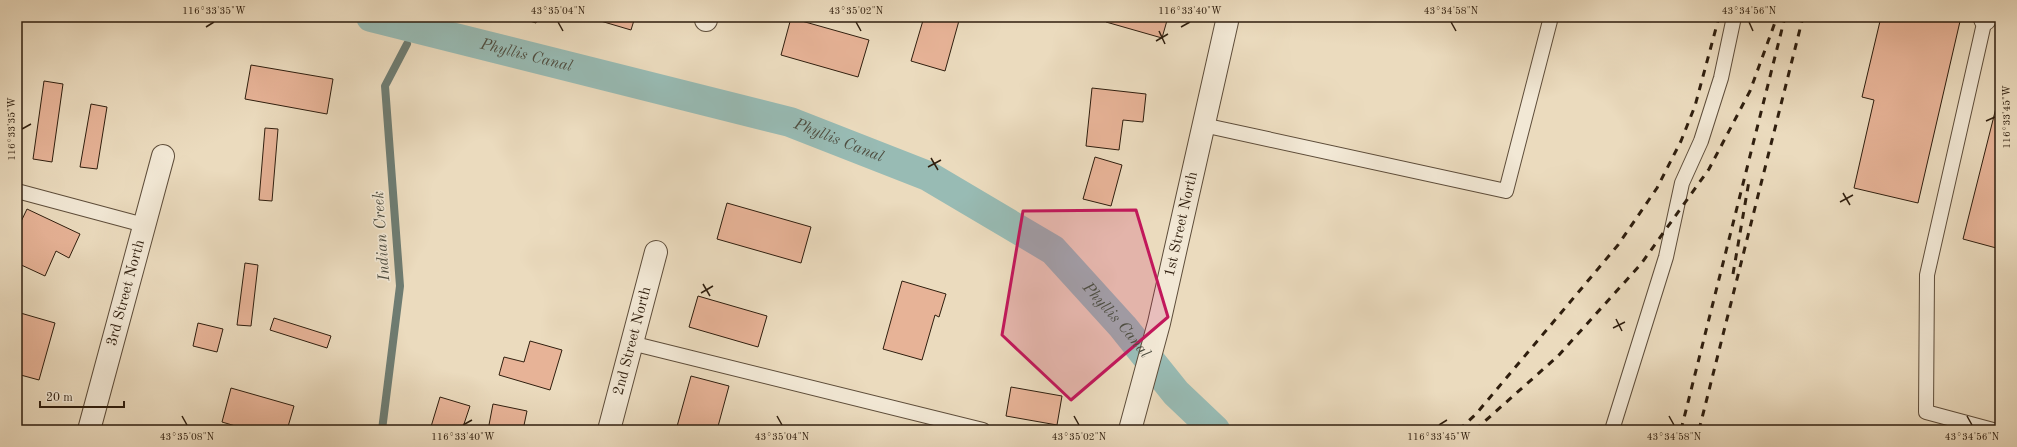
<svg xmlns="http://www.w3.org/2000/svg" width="2017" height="447" viewBox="0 0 2017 447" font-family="'Old Standard TT',serif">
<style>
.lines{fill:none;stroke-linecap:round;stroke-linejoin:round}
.stream{stroke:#6e7c72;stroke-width:8}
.canal{stroke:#98bbb4;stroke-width:30}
.building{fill:#e7b397;stroke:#2f1e0e}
.lane-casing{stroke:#5e4d3a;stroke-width:16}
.street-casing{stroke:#5e4d3a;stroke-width:24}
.lane{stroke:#f2e8d5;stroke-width:14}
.street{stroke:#f2e8d5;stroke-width:22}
.rail{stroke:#2f1e0e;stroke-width:3;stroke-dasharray:7 7;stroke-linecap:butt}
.marked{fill:#c2185b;fill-opacity:0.2;stroke:#c2185b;stroke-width:3;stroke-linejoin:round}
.ticks{fill:none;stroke:#2f1e0e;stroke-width:1.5}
.labels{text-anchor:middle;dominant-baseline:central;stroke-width:3.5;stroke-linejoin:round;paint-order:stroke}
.street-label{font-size:15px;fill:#2f1e0e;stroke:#f2e8d5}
.water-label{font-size:16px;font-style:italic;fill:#4e4d40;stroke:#f2e8d5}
.neatline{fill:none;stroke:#2f1e0e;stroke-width:1.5}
.ticks-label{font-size:10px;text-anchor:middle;fill:#2f1e0e}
</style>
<rect width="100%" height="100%" fill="#ebdbbe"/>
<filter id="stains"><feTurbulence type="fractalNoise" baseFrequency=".005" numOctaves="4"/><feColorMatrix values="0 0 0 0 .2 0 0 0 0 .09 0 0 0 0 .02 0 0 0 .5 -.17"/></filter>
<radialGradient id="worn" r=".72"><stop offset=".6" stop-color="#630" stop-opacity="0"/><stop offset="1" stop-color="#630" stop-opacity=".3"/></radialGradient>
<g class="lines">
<path class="stream" d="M382,430L400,286L385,86L407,44"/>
<path class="canal" id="s1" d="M371,17L790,122L928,176L1053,250L1123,327L1176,393L1215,430"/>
</g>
<path class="building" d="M517,17H538L536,23Z
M587,17H635L631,30Z
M924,17H960L945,71L911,61Z
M1108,17H1168L1162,38L1106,22Z
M1881,17H1961L1918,203L1854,188L1874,100L1862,97Z
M791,18L869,40L858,77L781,55Z
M251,65L333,79L327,114L245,99Z
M44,81L63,84L52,162L33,159Z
M1092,88L1146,94L1143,122L1123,120L1119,150L1086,146Z
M2000,92V249L1963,239Z
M91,104L107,107L97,169L80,167Z
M265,128L278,129L272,201L259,200Z
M1095,157L1122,165L1111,206L1083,199Z
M727,203L811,227L801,263L717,239Z
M27,209L80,234L69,258L56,251L45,276L17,263V230Z
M245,263L258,265L251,326L237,325Z
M902,281L946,294L939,317L935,315L922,360L883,349Z
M698,296L767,316L758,347L689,327Z
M17,312L55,323L39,380L17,374Z
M274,318L331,336L327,348L270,330Z
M198,323L223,329L217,352L193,346Z
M530,341L562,350L550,390L499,375L504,357L524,362Z
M691,376L729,386L717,430H676Z
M1011,387L1062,396L1057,425L1006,416Z
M231,388L294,406L287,430H249L222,422Z
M440,397L470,406L462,430H430Z
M493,404L527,411L523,430H488Z"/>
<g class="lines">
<defs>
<path id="lane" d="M1985,19L1927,275L1926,412L1993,430
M1203,125L1506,191L1551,17
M17,191L144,225
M631,343L983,430
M1612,430L1666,257L1682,183L1701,141L1721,78L1734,17"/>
<g id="street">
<path d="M1985,19L1986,17"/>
<path d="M706,20V17"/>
<path id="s2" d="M89,430L163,156"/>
<path id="s3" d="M609,430L656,252"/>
<path id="s4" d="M1130,430L1159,323L1228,17"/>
</g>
</defs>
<use href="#lane" class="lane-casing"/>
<use href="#street" class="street-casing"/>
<use href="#lane" class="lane"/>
<use href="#street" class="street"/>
<path class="rail" d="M1733,274L1749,181
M1459,430L1476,414L1618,245L1657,188L1681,141L1695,106L1719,17
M1475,430L1558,356L1641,264L1709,169L1750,91L1777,17
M1681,430L1785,17
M1699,430L1803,17"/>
</g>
<path class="marked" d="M1136,210L1168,317L1071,400L1002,335L1023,211Z"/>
<path class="ticks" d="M558,22L563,31M856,22L861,31M1451,22L1456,31M1749,22L1753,31M206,27L214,22M1181,27L1190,22M1159,31L1165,44M1156,41L1168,34M1986,121L1995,117M22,129L31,124M931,158L938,170M928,167L941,160M1843,193L1850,205M1840,202L1853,195M703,284L710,296M701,293L713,286M1616,319L1622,331M1613,328L1625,322M182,416L187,425M777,416L782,425M1074,416L1079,425M1669,416L1674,425M1967,416L1972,425M463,425L472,420M1439,425L1447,420"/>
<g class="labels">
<g class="street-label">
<text stroke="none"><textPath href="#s4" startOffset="212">1st Street North</textPath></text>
<text stroke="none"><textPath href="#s2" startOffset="142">3rd Street North</textPath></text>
<text stroke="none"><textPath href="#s3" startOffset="92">2nd Street North</textPath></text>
</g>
<g class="water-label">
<text stroke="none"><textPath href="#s1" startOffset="160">Phyllis Canal</textPath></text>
<text stroke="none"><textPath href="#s1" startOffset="484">Phyllis Canal</textPath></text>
<text transform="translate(382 236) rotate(-94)">Indian Creek</text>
<text stroke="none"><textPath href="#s1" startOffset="820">Phyllis Canal</textPath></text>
</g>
</g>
<rect width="2017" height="447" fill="none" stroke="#ebdbbe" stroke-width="44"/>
<path d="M40 401v6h84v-6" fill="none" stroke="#2f1e0e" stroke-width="2"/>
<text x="46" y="401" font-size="12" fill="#2f1e0e" stroke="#f2e8d5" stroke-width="3" paint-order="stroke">20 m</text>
<rect x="22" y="22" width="1973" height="403" class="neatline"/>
<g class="ticks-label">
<text x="214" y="14">116°33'35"W</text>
<text x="558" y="14">43°35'04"N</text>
<text x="856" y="14">43°35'02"N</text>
<text x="1190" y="14">116°33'40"W</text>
<text x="1451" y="14">43°34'58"N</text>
<text x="1749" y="14">43°34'56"N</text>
<text transform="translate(2006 117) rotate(-90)" y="4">116°33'45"W</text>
<text transform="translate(11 129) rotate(-90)" y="4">116°33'35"W</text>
<text x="187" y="440">43°35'08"N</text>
<text x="463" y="440">116°33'40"W</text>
<text x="782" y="440">43°35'04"N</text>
<text x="1079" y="440">43°35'02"N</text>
<text x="1439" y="440">116°33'45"W</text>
<text x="1674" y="440">43°34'58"N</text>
<text x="1972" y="440">43°34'56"N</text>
</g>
<rect width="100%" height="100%" filter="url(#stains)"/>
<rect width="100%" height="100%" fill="url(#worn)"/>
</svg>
